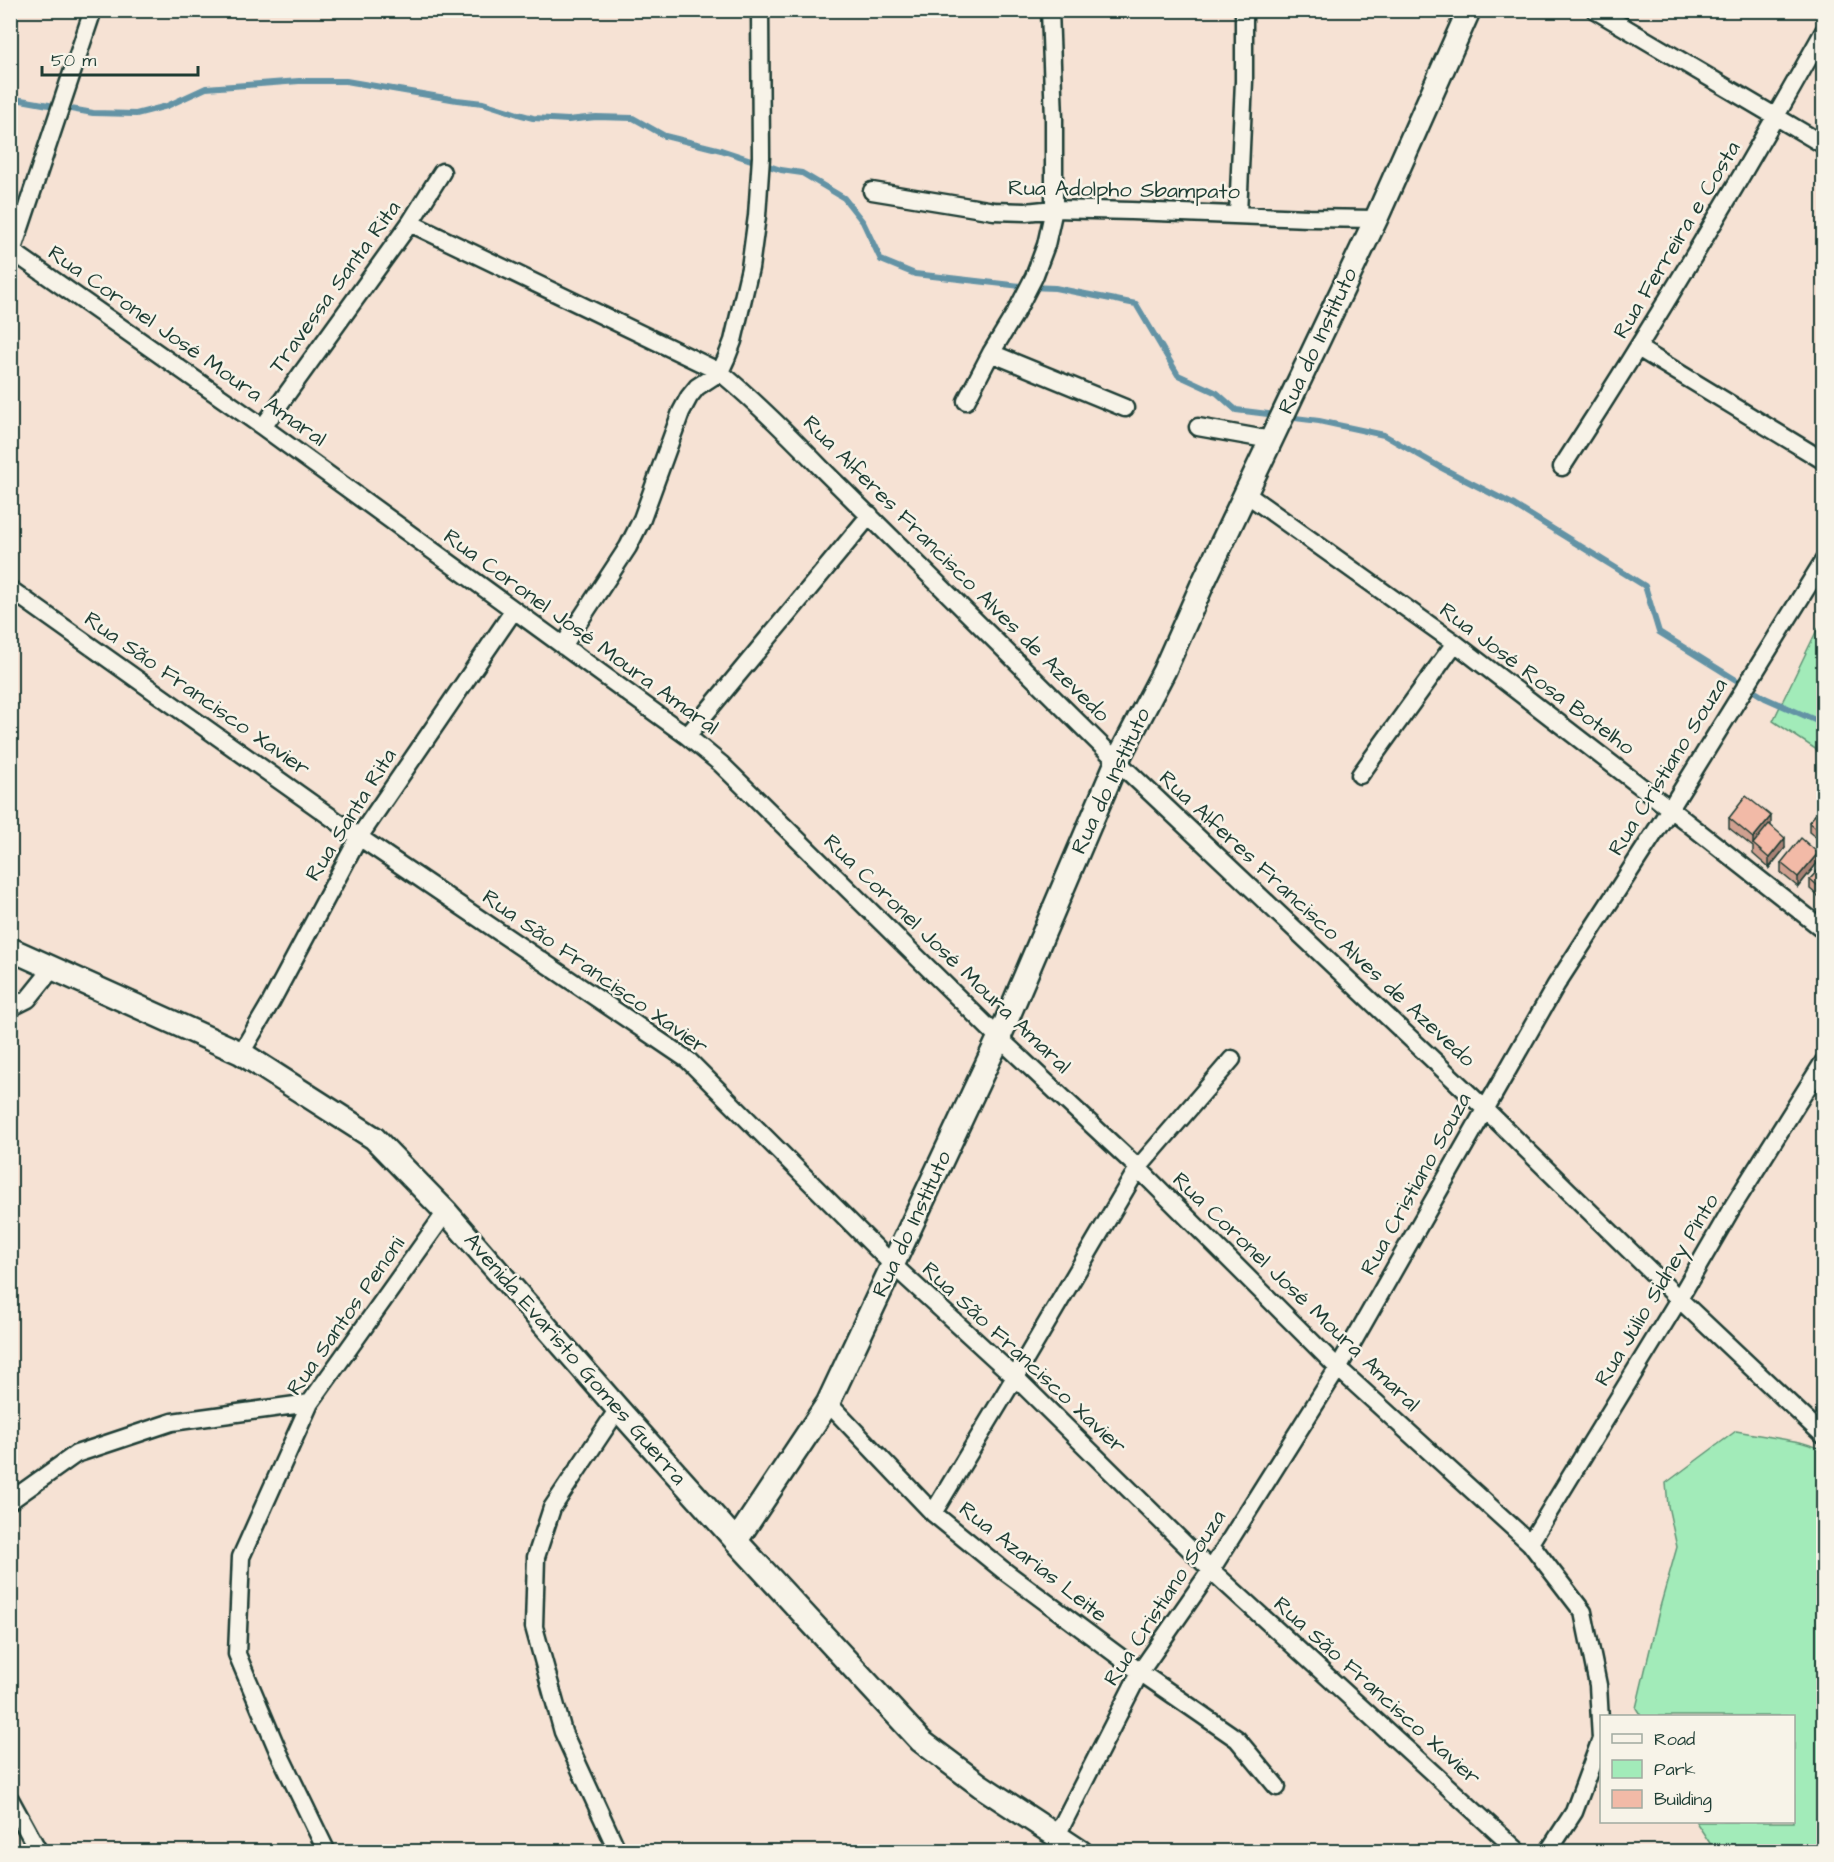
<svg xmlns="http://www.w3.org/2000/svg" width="1834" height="1862" viewBox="0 0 1834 1862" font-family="'Architects Daughter',sans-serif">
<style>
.green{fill:#a2ebb9;stroke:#609476;stroke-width:1.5}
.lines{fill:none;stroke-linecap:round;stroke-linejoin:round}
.stream{stroke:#6393a5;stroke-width:6}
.minor-casing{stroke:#1f3d34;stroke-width:21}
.secondary-casing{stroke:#1f3d34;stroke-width:27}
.minor{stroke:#f7f3e8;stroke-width:16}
.secondary{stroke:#f7f3e8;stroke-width:22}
.wall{fill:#d0a090;stroke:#1f3d34;stroke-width:1.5}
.shaded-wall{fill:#a98275;stroke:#1f3d34;stroke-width:1.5}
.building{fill:#f2baa7;stroke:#1f3d34;stroke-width:1.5}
.labels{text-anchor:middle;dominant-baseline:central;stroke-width:5;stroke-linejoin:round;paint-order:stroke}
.street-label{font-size:22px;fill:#1f3d34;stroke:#f7f3e8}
</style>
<rect width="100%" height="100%" fill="#f6e2d4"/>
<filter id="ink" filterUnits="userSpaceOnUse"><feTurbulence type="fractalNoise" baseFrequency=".0167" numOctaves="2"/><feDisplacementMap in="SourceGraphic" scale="12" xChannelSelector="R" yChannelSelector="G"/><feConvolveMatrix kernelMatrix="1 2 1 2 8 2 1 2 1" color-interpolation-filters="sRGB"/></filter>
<g filter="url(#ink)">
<path class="green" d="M1823,620V754L1773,721L1816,632Z
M1736,1431L1800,1442L1823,1449V1851H1715L1696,1822H1794V1716H1641L1636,1708L1660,1607L1677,1547L1668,1506L1666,1483Z"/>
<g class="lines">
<path class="stream" d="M10,98L93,113L136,114L167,106L206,88L299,81H346L457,100L483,103L518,114L533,118L568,120L596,117L633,118L665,136L721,150L781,170L802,173L844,198L863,222L881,260L915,274L1029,287L1055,288L1136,304L1178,375L1217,393L1236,410L1276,415
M1287,417L1319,421L1384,435L1440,467L1514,505L1645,586L1659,632L1765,698L1824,724"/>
<defs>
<path id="minor" d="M1595,10L1824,145
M872,191L994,211L1026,212L1054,209L1131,211L1309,218L1376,219
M1238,214L1244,81V10
M410,223L720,372C756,402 788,434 821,468L1117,761L1484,1108L1679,1299L1824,1436
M12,251L263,427L687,736L721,764L999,1038L1138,1168L1338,1368L1530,1543L1583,1612L1598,1685L1601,1739L1574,1812L1548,1852
M10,258L93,10
M1638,348L1824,461
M991,353L1125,408
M966,401L991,353L1016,312L1034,277L1046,245L1054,209V119L1050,10
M263,427L410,223L442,172
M1198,427L1271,440
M1562,467C1654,325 1741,180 1824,31
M1245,493L1455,643L1670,809L1824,930
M10,589L359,837L688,1060L893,1265L1015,1377L1211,1570L1519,1852
M563,646L628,547L642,519L681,412L689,397L697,387L720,372L726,359L733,341L750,268L757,216L761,157L760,10
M687,736L870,515
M1360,775L1455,643
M10,1008L28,999L53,968
M241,1053L271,1002L359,837L514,610
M828,1403L933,1513L1003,1570L1140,1672L1237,1739L1277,1787
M618,1409L552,1508L536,1557L534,1627L563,1732L618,1852
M10,1501L76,1454L172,1422L310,1403
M933,1513L1015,1377L1138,1168L1232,1059
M1530,1543L1679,1299L1733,1206L1824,1061
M10,1799L39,1852
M1057,1835L1140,1672L1211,1570L1338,1368L1556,985L1670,809L1824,560
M327,1852L278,1751L237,1654L241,1557L310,1403L446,1212"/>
<path id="secondary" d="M10,949L241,1053L374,1138L446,1212L618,1409L736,1541L921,1741L981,1786L1081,1852
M736,1541L828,1403L999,1038L1117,761L1164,671L1203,583L1376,219L1469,10"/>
</defs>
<use href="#minor" class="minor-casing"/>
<use href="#secondary" class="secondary-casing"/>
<use href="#minor" class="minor"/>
<use href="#secondary" class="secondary"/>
</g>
<path class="wall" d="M1824,801V844L1809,832V822L1822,807V803Z
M1729,818L1771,826L1785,848L1769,868L1753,854V847L1729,828Z
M1818,862L1798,887L1781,873V863Z
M1824,864V901L1810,889V879Z"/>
<path class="shaded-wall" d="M1771,816V826L1753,844V838Z
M1785,838V848L1769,868V858Z
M1818,853V862L1798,887V877Z"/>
<path class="building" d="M1746,796L1771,816L1753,838L1729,818Z
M1822,807L1824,808V834L1809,822Z
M1769,824L1785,838L1769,858L1753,844Z
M1801,838L1818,853L1798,877L1781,863Z
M1824,864V891L1810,879Z"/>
</g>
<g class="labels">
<g class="street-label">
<text transform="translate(1124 190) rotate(1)">Rua Adolpho Sbampato</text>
<text transform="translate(1677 240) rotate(-59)">Rua Ferreira e Costa</text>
<text transform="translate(335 287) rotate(-54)">Travessa Santa Rita</text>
<text transform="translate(1318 341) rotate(-65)">Rua do Instituto</text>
<text transform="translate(187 346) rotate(35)">Rua Coronel José Moura Amaral</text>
<text transform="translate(956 569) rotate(45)">Rua Alferes Francisco Alves de Azevedo</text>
<text transform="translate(581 632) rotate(36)">Rua Coronel José Moura Amaral</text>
<text transform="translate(1537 679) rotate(37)">Rua José Rosa Botelho</text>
<text transform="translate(197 694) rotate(35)">Rua São Francisco Xavier</text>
<text transform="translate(1668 767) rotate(-58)">Rua Cristiano Souza</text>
<text transform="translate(1111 781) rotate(-65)">Rua do Instituto</text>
<text transform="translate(351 815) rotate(-58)">Rua Santa Rita</text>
<text transform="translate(1317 919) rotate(43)">Rua Alferes Francisco Alves de Azevedo</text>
<text transform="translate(947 954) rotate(44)">Rua Coronel José Moura Amaral</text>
<text transform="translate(595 972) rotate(35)">Rua São Francisco Xavier</text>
<text transform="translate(1416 1184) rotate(-61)">Rua Cristiano Souza</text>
<text transform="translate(912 1224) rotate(-65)">Rua do Instituto</text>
<text transform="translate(1657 1290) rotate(-59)">Rua Júlio Sidney Pinto</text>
<text transform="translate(1296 1292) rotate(44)">Rua Coronel José Moura Amaral</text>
<text transform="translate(346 1316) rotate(-55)">Rua Santos Penoni</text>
<text transform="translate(1024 1358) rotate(43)">Rua São Francisco Xavier</text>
<text transform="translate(575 1359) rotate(49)">Avenida Evaristo Gomes Guerra</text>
<text transform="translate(1033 1562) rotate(38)">Rua Azarias Leite</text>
<text transform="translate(1165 1598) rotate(-57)">Rua Cristiano Souza</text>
<text transform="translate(1377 1691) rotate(42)">Rua São Francisco Xavier</text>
</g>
</g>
<rect width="1834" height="1862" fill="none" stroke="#f7f3e8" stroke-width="36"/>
<rect x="18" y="18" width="1798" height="1826" fill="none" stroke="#1f3d34" stroke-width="2" filter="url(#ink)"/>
<rect x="1600" y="1715" width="195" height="108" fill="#f7f3e8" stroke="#a1aaa0" stroke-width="1.5"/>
<rect x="1612" y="1734" width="30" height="9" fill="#f7f3e8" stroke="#a1aaa0" stroke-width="1.5"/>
<text x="1654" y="1745" font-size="18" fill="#1f3d34">Road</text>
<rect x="1612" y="1760" width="30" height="18" fill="#a2ebb9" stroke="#a1aaa0" stroke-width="1.5"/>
<text x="1654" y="1775" font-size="18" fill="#1f3d34">Park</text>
<rect x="1612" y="1790" width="30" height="18" fill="#f2baa7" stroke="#a1aaa0" stroke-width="1.5"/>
<text x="1654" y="1805" font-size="18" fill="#1f3d34">Building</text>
<path d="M42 66v9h156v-9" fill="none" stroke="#1f3d34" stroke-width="3"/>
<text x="51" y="66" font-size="18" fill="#1f3d34" stroke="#f7f3e8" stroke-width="4.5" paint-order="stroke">50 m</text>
</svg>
